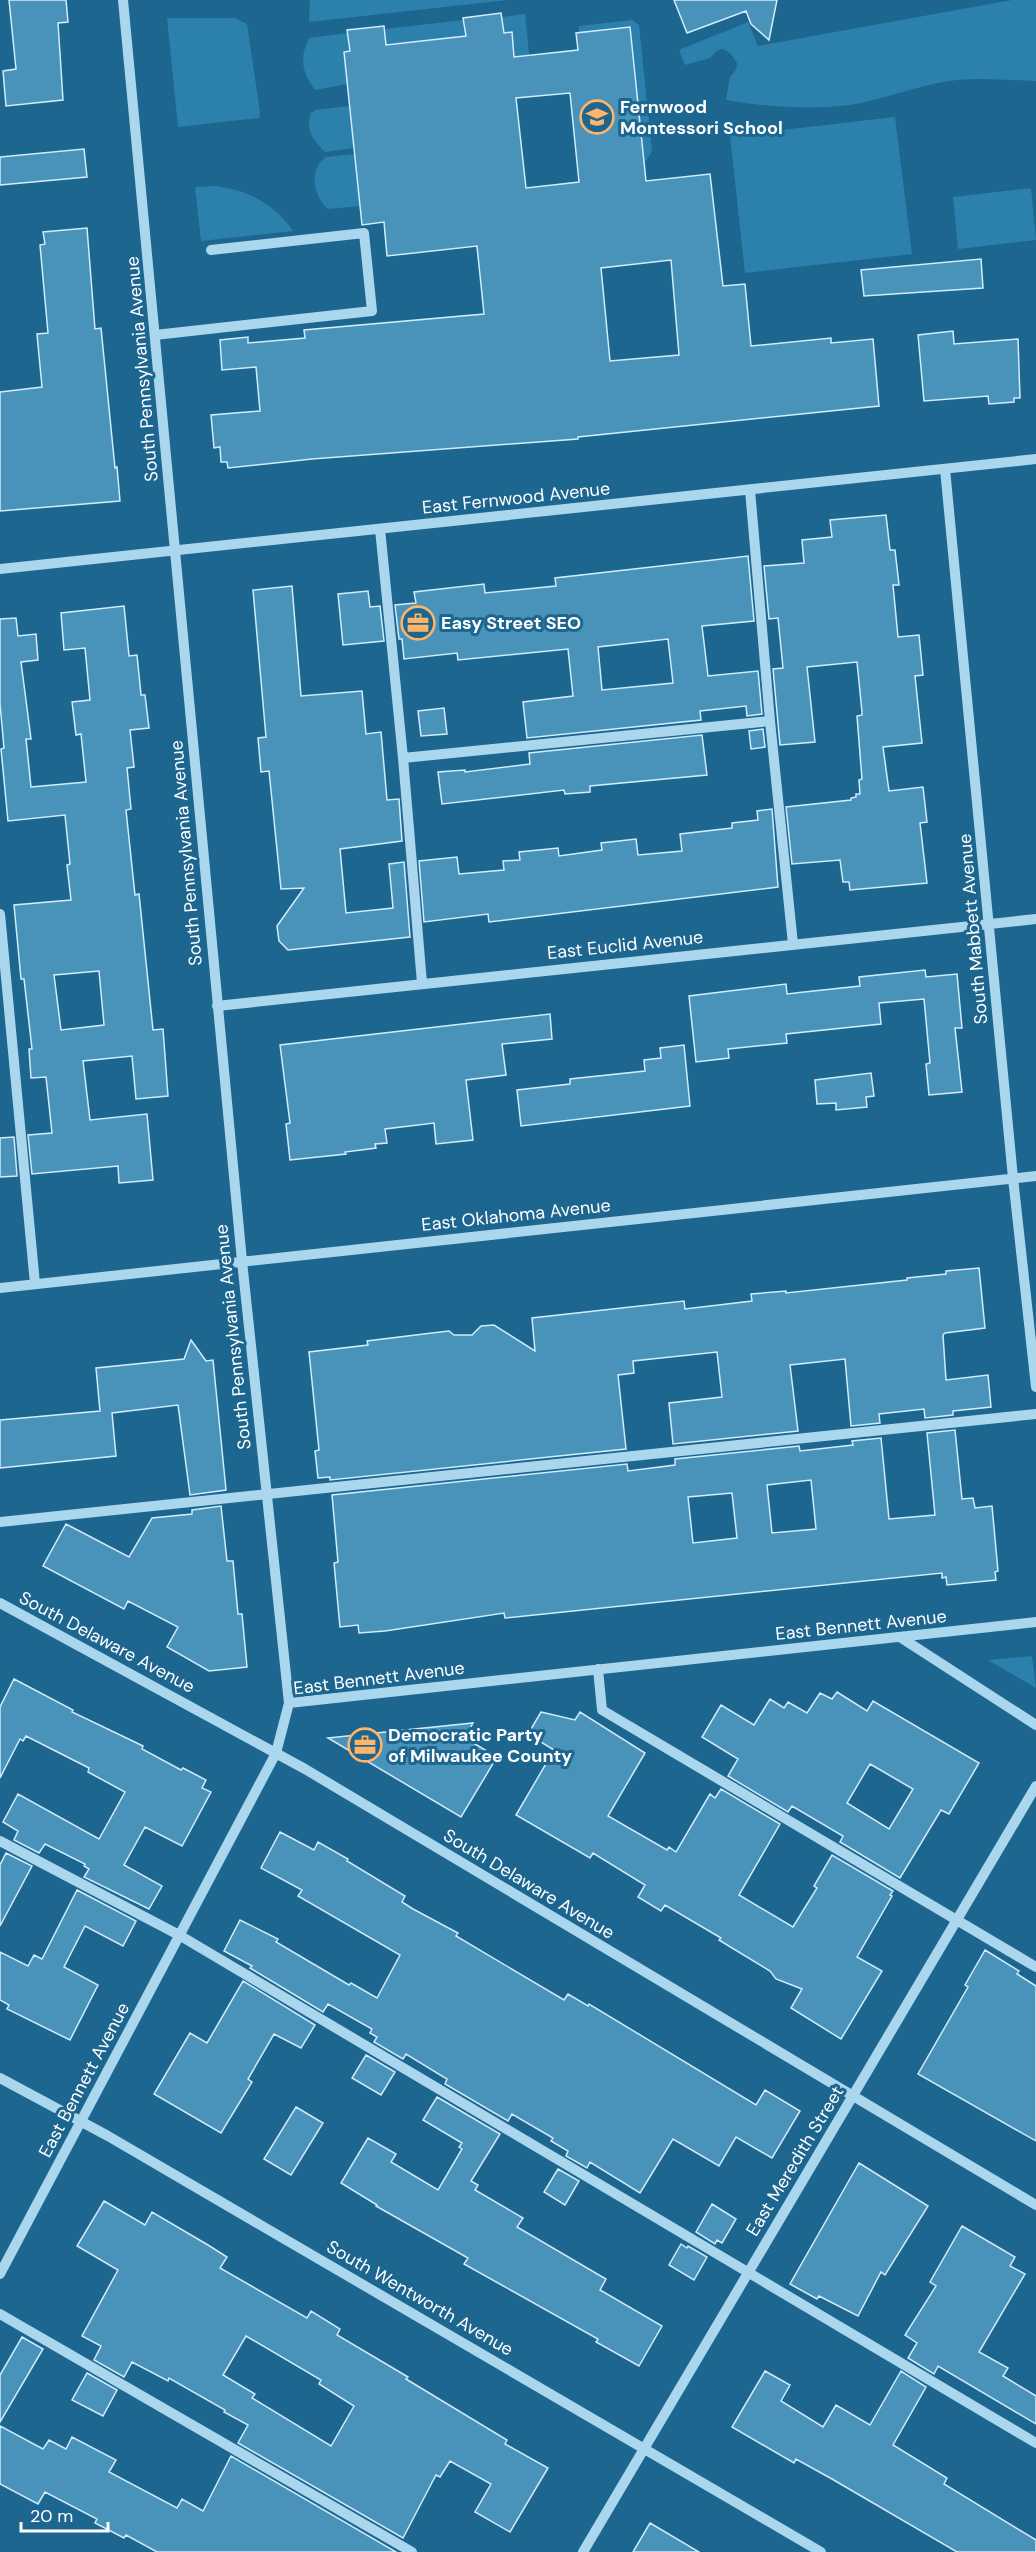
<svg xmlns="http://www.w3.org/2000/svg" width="1036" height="2552" viewBox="0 0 1036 2552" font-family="'DM Sans',sans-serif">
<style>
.green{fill:#2c80ac}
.building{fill:#4992b9;stroke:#d1ecfa;stroke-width:1.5;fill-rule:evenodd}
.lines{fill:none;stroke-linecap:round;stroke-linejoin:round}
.minor{stroke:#abd7ee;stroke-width:10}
.labels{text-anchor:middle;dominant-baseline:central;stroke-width:6;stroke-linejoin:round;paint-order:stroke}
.poi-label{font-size:18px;font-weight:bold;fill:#fff;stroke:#1c6690;text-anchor:start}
.street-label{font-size:18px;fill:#fff;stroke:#1c6690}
</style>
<rect width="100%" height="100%" fill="#1c6690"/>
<path class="green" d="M310,0H508L309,22Z
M1012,0H1036V81C1007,80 978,77 949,81C915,86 883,100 850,105C810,110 766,107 726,100L730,77L736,70L737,63L730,53L723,49L718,50L710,58L685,65L679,50L748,22L758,46Z
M525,14L530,64L515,66L512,33H503L502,17Z
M167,18H235L247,24L260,112L259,118L178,127Z
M464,20L466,36L386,45L384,29Z
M632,20L639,25L652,152L644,163L630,28L579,33V26Z
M348,33L349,51L344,52L347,84L315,90C302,73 299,58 309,38Z
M349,106L354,148L325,152C313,140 305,130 311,113L316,110Z
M895,117L912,254L745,273L730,136Z
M354,154L360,206L328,209C313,196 308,170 326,157Z
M216,186C249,191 274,203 293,231L201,241L195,187Z
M1031,188L1036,240L958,249L953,197Z
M1032,1656L1036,1688L988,1660Z"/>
<path class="building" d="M9,0H66L68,22L58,23L63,100L6,106L3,71L16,69Z
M674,0H777L769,40L751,24L746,11L687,33Z
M501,13L504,33L512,32L514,57L578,50L576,33L630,27L646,181L710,174L723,286L745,284L751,346L831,338V343L873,339L879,406L578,437V439L312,459L228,468L227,462H221L220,447L214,448L211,415L260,411L256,367L222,370L220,340L248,337V343L305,338L304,330L484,314L477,246L387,256L384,222L362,225L344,52L350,51L347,30L384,26L386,45L466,36L463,18ZM570,93L579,182L526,188L516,98ZM671,260L679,355L610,361L601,268Z
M84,149L87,177L0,185V157Z
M87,228L95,329L101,328L115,468L117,467L120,501L0,511V392L42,387L37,334L48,333L40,245L45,244L43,232Z
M981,259L983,288L864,296L861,270Z
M953,331L954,344L1018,339L1020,398H1014V402L989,404L988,396L924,401L918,335Z
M886,515L890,550H895L899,585H893L898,637L919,635L923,675L915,676L922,743L883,747L889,791L923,787L927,822L920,823L927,883L850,890L849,882H843L840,860L792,864L786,807L851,800V798L856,797V794H860L859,780L862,779L857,716L862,715V712L857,662L807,667L815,742L780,745L773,669L783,668L778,618L769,619L764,566L804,563L802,540L832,537L830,520Z
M748,556L754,621L702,626L708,676L758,671L762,714L747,716L746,706L700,711L701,720L527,738L523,702L573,696L568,649L458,660L457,653L404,659L402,639H399L395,605L416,603L414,592L484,584L485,593L556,586L555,578ZM668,639L673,683L602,690L598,647Z
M292,586L301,696L362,691L366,734L381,732L387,800L399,799L402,841L340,849L346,913L393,908L389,864L404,862L410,937L288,950L279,941L277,926L304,888L281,889L269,771L261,772L258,738L266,737L253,590Z
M368,591L370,607L380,606L384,641L343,645L338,594Z
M124,606L129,656L137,655L141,695H145L149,728L130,730L134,767L127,768L131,809L126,810L135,895L139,894L153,1030L163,1029L168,1096L136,1099L132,1056L83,1061L90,1120L147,1114L153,1180L119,1183L118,1166L32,1174L28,1135L52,1133L46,1077L31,1078L29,1049H32L24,979H21L14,905L71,900L67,865L70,864L65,815L8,821L1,749L4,748L0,704V619L16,618L18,636L36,634L38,660L21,662L31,739H26L31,787L86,782L81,734L76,735L72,702L90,700L85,648L64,650L61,613ZM99,971L104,1025L61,1030L54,975Z
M444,708L447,734L421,736L418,711Z
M763,729L765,747L751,749L749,731Z
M702,735L707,775L590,786V792L565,794L564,790L442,804L438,772L465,770V772L522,765L530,764L529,753Z
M772,809L778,887L489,922L488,914L424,922L419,861L457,857L459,874L504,870L503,861L520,860L519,852L558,848L559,856L602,850L601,843L636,839L638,855L682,851L680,834L732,828V823L758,820L757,811Z
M925,970L926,977L957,974L962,1028H955L962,1092L929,1095L926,1064L930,1063L924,999L879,1003L881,1024L786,1034L787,1043L728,1049L729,1058L696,1062L689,996L786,984L787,994L804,992L860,986L859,977Z
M550,1014L552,1039L502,1044L506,1075L466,1080L473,1140L436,1144L434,1123L385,1129L387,1143L375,1144L376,1148L345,1152L346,1154L290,1160L286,1124L290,1123L280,1045Z
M684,1045L690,1106L521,1126L517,1090L570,1084V1079L645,1071L644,1060L661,1058L660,1048Z
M871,1073L874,1096L866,1097L867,1107L836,1110V1103L817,1104L815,1080Z
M14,1137L17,1176L0,1177V1138Z
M979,1268L985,1328L945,1333L943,1335L946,1380L988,1375L991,1407L953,1411V1415L925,1418L924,1409L879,1414L880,1423L851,1426L845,1359L790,1365L798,1431L673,1444L669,1403L722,1397L717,1352L633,1361L634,1373L618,1375L626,1449L330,1480V1477L318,1478L315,1451L319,1450L309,1352L368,1345L367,1341L432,1333L449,1331L454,1335H472L481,1326L494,1325L535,1351L532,1318L684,1301L685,1309L752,1301L751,1294L786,1291V1293L907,1280V1278L946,1274V1271Z
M191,1340L206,1361L213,1360L226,1490L190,1495L178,1405L112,1413L116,1456L0,1468V1420L100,1411L96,1368L184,1359Z
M955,1430L962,1499L973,1498L975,1508L992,1506L998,1571L995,1572L996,1580L947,1585L946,1577L942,1578V1573L505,1618L504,1613L385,1631L359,1633L358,1625L340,1627L334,1563L338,1562L332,1495L627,1464L628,1471L675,1465V1459L799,1446L800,1451L853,1445L852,1441L881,1438L889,1519L935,1515L927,1433ZM811,1480L816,1529L772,1533L767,1485ZM732,1493L737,1538L693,1543L688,1497Z
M221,1506L227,1561H233L238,1614H242L247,1667L209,1671L167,1647L178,1627L128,1601L124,1609L43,1566L66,1524L129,1557L152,1518L192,1514V1510Z
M14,1679L73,1710L72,1712L143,1746L142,1749L181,1770L183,1768L206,1780L202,1788L211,1792L182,1846L145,1827L124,1865L162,1886L149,1909L84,1877L89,1869L84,1866L85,1864L45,1844L39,1853L14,1840L18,1831L3,1822L18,1794L99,1839L125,1792L88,1772L89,1768L26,1736L23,1741L20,1739L0,1778V1707Z
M837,1692L867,1711L873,1701L979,1763L949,1814L941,1810L900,1878L840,1842L843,1836L792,1806L788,1812L728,1776L738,1759L702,1737L721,1705L754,1725L770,1699L784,1708L788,1702L807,1713L820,1693L832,1699ZM870,1764L913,1789L889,1829L847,1803Z
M541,1712L575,1720L580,1712L645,1753L608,1816L667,1850L669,1847L676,1852L710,1794L715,1798L721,1789L780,1824L739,1895L793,1927L817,1888L814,1886L832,1855L893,1891L890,1895L892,1896L857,1957L882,1971L841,2039L791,2008L802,1989L776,1979L770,1971L719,1940L721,1938L665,1905L661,1911L638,1897L645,1885L593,1853L590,1858L516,1815L554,1750L528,1734Z
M473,1723L465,1738L497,1757L461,1817L328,1738Z
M280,1832L314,1850L318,1842L348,1859L347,1861L405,1896L402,1902L413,1909L458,1933L456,1936L564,2000L568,1994L588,2006L589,2004L756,2105L765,2090L800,2111L772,2158L736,2137L719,2166L673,2139L640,2193L590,2162L587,2168L566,2156L568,2151L551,2141L553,2138L512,2114L508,2121L445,2084L447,2079L406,2054L403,2059L374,2042L377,2037L370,2033L372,2029L328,2004L323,2012L250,1968L252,1966L224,1951L240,1920L278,1939L276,1942L349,1985L351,1983L377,1998L400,1955L298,1896L302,1890L261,1868Z
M6,1853L32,1866L0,1926V1865Z
M77,1890L136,1921L123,1946L85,1926L64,1967L98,1985L70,2040L7,2009L9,2005L0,2000V1952L28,1966L34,1955L42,1959Z
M985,1950L1019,1971L1017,1974L1036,1986V2141L918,2074L968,1987L965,1985Z
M243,1981L315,2025L301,2048L274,2034L248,2079L252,2082L221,2133L154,2094L190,2033L207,2043Z
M366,2055L395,2072L381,2095L352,2078Z
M437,2097L500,2134L471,2181L478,2185L475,2190L523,2218L517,2227L606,2279L600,2290L662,2326L639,2366L596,2342L598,2339L464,2264L468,2258L376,2206L377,2205L341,2183L368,2138L396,2154L391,2162L438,2190L462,2149L459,2147L462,2143L423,2120Z
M296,2107L323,2123L291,2175L264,2159Z
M859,2163L928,2206L885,2275L881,2272L858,2316L819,2296L817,2299L790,2284Z
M558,2169L579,2181L565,2205L544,2192Z
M104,2201L145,2225L152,2212L208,2245L227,2257L220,2268L307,2318L311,2311L340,2329L337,2335L408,2377L406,2379L507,2440L505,2444L548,2468L510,2532L475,2512L491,2484L450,2461L440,2477L436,2475L403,2538L238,2443L248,2425L224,2412L225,2410L169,2378L168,2381L132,2362L124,2377L94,2360L101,2346L82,2336L118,2270L77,2246ZM246,2336L321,2380L319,2384L354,2406L331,2446L252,2398L255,2394L223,2375Z
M712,2204L736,2219L722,2243L717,2240L715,2244L696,2232Z
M962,2226L1015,2257L1010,2266L1025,2274L979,2352L1008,2368L1003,2376L1036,2396V2424L938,2366L934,2374L908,2358L917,2343L905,2335L936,2286L930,2282Z
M681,2244L687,2248L688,2246L707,2257L694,2280L669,2265Z
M22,2337L43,2349L0,2422V2375Z
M765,2371L790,2385L781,2401L823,2427L836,2405L870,2425L901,2371L926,2387L893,2445L947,2478L944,2484L1036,2540V2552H957L832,2479L796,2459L794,2463L732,2427Z
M87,2373L117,2390L103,2416L72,2400Z
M0,2426L43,2449L49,2440L66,2449L72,2437L116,2460L109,2472L177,2508L182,2499L203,2511L231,2456L396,2552H157L126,2535L124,2538L95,2523L97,2519L45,2492L38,2504L0,2484Z
M650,2523L699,2552H633Z"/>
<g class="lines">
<path class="minor" d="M123,0L242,1261L289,1703
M155,335L372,311L364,233L211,250
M945,469L1013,1178L1036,1387
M750,490L770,721L793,944
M380,529L403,758L422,983
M0,569L1036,459
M403,758L770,721
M0,914L35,1284
M217,1006L1036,919
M0,1288L1036,1176
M0,1522L1036,1414
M0,1603L305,1769L1036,2205
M900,1637L1036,1725
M598,1669L602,1710L1036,1967
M0,1841L179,1935L1036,2443
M0,2078L108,2136L821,2552
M0,2274L276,1753L289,1703L1036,1622
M0,2314L412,2552
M583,2552L1036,1786"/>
</g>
<defs>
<symbol id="school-ring" viewBox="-11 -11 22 22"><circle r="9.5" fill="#1c6690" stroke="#feb569" stroke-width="1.5"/><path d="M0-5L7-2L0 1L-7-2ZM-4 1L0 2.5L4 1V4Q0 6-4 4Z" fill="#feb569"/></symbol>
<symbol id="office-ring" viewBox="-11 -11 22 22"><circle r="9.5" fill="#1c6690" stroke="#feb569" stroke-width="1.5"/><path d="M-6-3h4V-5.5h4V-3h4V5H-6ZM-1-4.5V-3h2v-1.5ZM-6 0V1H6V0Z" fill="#feb569"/></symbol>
</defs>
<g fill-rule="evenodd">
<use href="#school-ring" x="578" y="98" width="38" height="38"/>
<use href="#office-ring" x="399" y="604" width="38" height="38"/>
<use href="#office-ring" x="346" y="1726" width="38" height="38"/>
</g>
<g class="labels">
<g class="poi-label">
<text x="620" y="107">Fernwood<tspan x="620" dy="21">Montessori School</tspan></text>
<text x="441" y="623">Easy Street SEO</text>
<text x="388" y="1735">Democratic Party<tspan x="388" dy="21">of Milwaukee County</tspan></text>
</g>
<g class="street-label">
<text transform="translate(142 369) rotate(-95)">South Pennsylvania Avenue</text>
<text transform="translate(516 498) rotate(-6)">East Fernwood Avenue</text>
<text transform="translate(186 853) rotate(-95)">South Pennsylvania Avenue</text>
<text transform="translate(973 929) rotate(-95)">South Mabbett Avenue</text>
<text transform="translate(625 945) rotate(-6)">East Euclid Avenue</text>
<text transform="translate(516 1215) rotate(-6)">East Oklahoma Avenue</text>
<text transform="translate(233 1337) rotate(-96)">South Pennsylvania Avenue</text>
<text transform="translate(861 1625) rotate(-6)">East Bennett Avenue</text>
<text transform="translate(107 1642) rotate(28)">South Delaware Avenue</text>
<text transform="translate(379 1678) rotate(-7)">East Bennett Avenue</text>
<text transform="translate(529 1884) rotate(31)">South Delaware Avenue</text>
<text transform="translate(84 2080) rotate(-62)">East Bennett Avenue</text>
<text transform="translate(795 2161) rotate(-59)">East Meredith Street</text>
<text transform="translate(420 2298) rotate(30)">South Wentworth Avenue</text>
</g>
</g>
<path d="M21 2522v9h87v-9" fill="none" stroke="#ffffff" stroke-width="3"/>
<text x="30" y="2522" font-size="18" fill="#ffffff" stroke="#1c6690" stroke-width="4.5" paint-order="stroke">20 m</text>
</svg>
